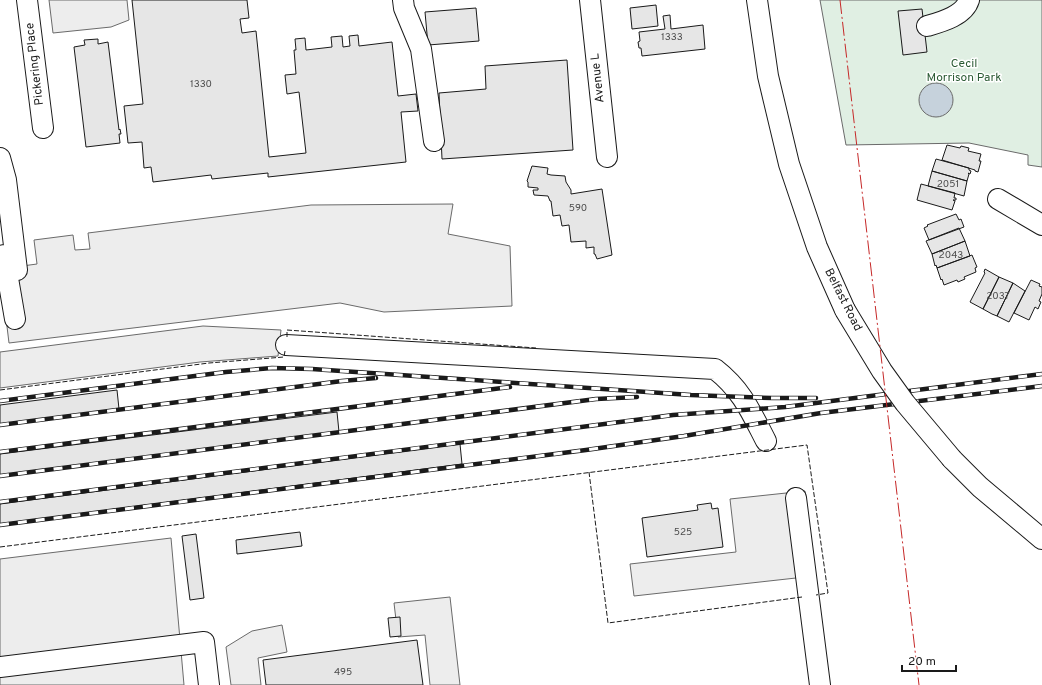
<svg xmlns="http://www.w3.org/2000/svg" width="1042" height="685" viewBox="0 0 1042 685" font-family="Overpass,sans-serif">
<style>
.green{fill:#e0efe3;stroke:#6a6a6a}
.parking{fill:#ededed;stroke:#6a6a6a}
.water{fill:#c6d2dc;stroke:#6a6a6a}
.building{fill:#e6e6e6;stroke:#1a1a1a}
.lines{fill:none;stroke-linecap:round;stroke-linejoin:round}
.minor-casing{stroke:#1a1a1a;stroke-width:22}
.minor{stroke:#fff;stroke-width:20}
.rail-casing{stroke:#1a1a1a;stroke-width:4.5}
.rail{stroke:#fff;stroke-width:3;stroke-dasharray:9;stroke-linecap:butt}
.minor-bridge-casing{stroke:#1a1a1a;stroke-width:22;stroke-linecap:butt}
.minor-bridge{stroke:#fff;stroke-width:20}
.fence{stroke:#1a1a1a;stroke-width:1;stroke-dasharray:5 2;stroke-linecap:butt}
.power{stroke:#c62828;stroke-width:1;stroke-dasharray:14 3 2 3;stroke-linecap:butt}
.labels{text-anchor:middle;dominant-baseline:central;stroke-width:3;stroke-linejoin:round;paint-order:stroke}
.number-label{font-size:10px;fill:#4d4d4d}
.street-label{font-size:12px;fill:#1a1a1a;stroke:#fff}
.park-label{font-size:12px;fill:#2b5a34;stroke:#fff}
</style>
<rect width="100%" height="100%" fill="#fff"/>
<path class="green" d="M820,0H1042V167L1028,165V155L969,143L846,145Z"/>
<path class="parking" d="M49,0H127L129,20L111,27L53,33Z
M453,204L448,234L510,246L512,306L384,312L340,303L9,343L0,269L37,264L34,240L73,235L75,250L90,249L88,233L311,205Z
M203,326L281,330L278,356L200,362L0,388V352Z
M805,491L814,576L634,596L630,564L736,552L730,499Z
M171,538L184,685H0V559Z
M450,597L460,685H430L425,635L398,637L394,603Z
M282,625L287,652L258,658L261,685H231L226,647L252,631Z"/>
<path class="water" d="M919 100a17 17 0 1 1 34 0a17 17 0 1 1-34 0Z"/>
<path class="building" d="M132,0H247L249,18L240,19L242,33L256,31L269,157L306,153L299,92L287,94L285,75L296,74L294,50H296L295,39L305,38L306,50L332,47L331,37L342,36L343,47L350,46L349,36L358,35L359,46L392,42L398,96L416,94L418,111L401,112L406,162L268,177V173L212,179L211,175L153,182L151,167L144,168L142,142L128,143L124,106L143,104Z
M656,5L658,26L632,29L630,8Z
M476,8L479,41L428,45L425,12Z
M922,9L927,52L903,55L898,11Z
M670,15L671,29L703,25L705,49L642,56L641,48H639L638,42L640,41L639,32L665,29L663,16Z
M98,39V44L108,42L119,130L120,129L121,134H119L120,143L86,147L74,47L85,45L84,40Z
M567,60L573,150L442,159L439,93L486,89L485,66Z
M947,145L960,148L961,146L969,148L968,151L981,154L979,161H981L978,172L975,171V170L942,160Z
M936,159L969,168V170L971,171L970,174L968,173L969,174L967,181L932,171Z
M532,166L548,168L547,174L551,175L565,176L566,182L571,190V194L602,189L612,255L597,259L595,254H594V247L586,248V241L571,242L569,225L562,226L560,215L553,216L551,201H550L548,196L534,195L533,190H538V188L528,187V182L527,181Z
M932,171L967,181L964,196L928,186Z
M921,184L955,193L954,198H956V200H953L955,201L952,210L917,200Z
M956,214L959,220L961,219L964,227L929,240L924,228L928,226L927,225Z
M959,228L965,241L932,254L926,241Z
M965,241L970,256L937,268L936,265L935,266L932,254Z
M972,255L977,267L975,268L976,272L964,277L965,279L958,282L957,280L944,285L942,279L941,280L937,268Z
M985,269L999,277L983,309L970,302L985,273L984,272Z
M999,277L1013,283L997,316L992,314L983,309Z
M1031,280L1040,284L1039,286L1042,287V294L1039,301L1041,302L1038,309L1035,307L1029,320L1014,313Z
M1013,283L1025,291L1009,322L997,316Z
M117,390L119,409L0,425V405Z
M337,412L339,432L0,475V454Z
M460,444L462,464L0,524V504Z
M711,503L712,509L718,508L723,547L647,557L642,518L698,510L697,505Z
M300,532L302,546L237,554L236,540Z
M196,534L204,598L190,600L182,536Z
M400,617L401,636L390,637L388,618Z
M417,640L423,685H266L263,660Z"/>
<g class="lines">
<defs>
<path id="minor" d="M27,0L43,128
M403,0L404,8L421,49L434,141
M590,0L607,157
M757,0L768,76L789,164L817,247L845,310
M927,26C941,22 964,16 969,0
M0,158L6,180L17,270
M998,199L1042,225
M4,255L15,319
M286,345L715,369C742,390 751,412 766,441
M952,459L980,487L1042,539
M796,498L820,685
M0,667L204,642L209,685"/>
</defs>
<use href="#minor" class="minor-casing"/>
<use href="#minor" class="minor"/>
<defs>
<path id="rail" d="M0,401L226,372L272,368L312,369L691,395L772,398H816
M0,425L342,381L376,378
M0,452L510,387
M0,476L596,399L637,397
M0,502L643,419L673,415L785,407L1042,374
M0,525L586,450L684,436L821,413L1042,386"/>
</defs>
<use href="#rail" class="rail-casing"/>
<use href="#rail" class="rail"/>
<defs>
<path id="minor-bridge" d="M845,310L882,371L905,403L952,459"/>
</defs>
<use href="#minor-bridge" class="minor-bridge-casing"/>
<use href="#minor-bridge" class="minor-bridge"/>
<path class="fence" d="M287,337V330L536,348
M0,390L209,363L284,357L285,351
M589,472L608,623L802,597
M0,547L807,445L828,593L816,595"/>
<path class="power" d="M840,0L919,685"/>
</g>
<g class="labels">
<g class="number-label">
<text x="672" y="37">1333</text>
<text x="201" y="84">1330</text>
<text x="948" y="184">2051</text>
<text x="578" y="208">590</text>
<text x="951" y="255">2043</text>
<text x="998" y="296">2037</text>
<text x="683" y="532">525</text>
<text x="343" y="672">495</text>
</g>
<g class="street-label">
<text transform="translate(35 64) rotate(-97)">Pickering Place</text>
<text transform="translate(598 78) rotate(-96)">Avenue L</text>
<text transform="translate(843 300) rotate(63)">Belfast Road</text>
</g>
<g class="park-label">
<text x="964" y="64">Cecil<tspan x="964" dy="14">Morrison Park</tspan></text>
</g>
</g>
<path d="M902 665v6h54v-6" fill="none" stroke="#1a1a1a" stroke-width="2"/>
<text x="908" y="665" font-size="12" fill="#1a1a1a" stroke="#ffffff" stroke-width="3" paint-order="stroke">20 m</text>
</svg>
